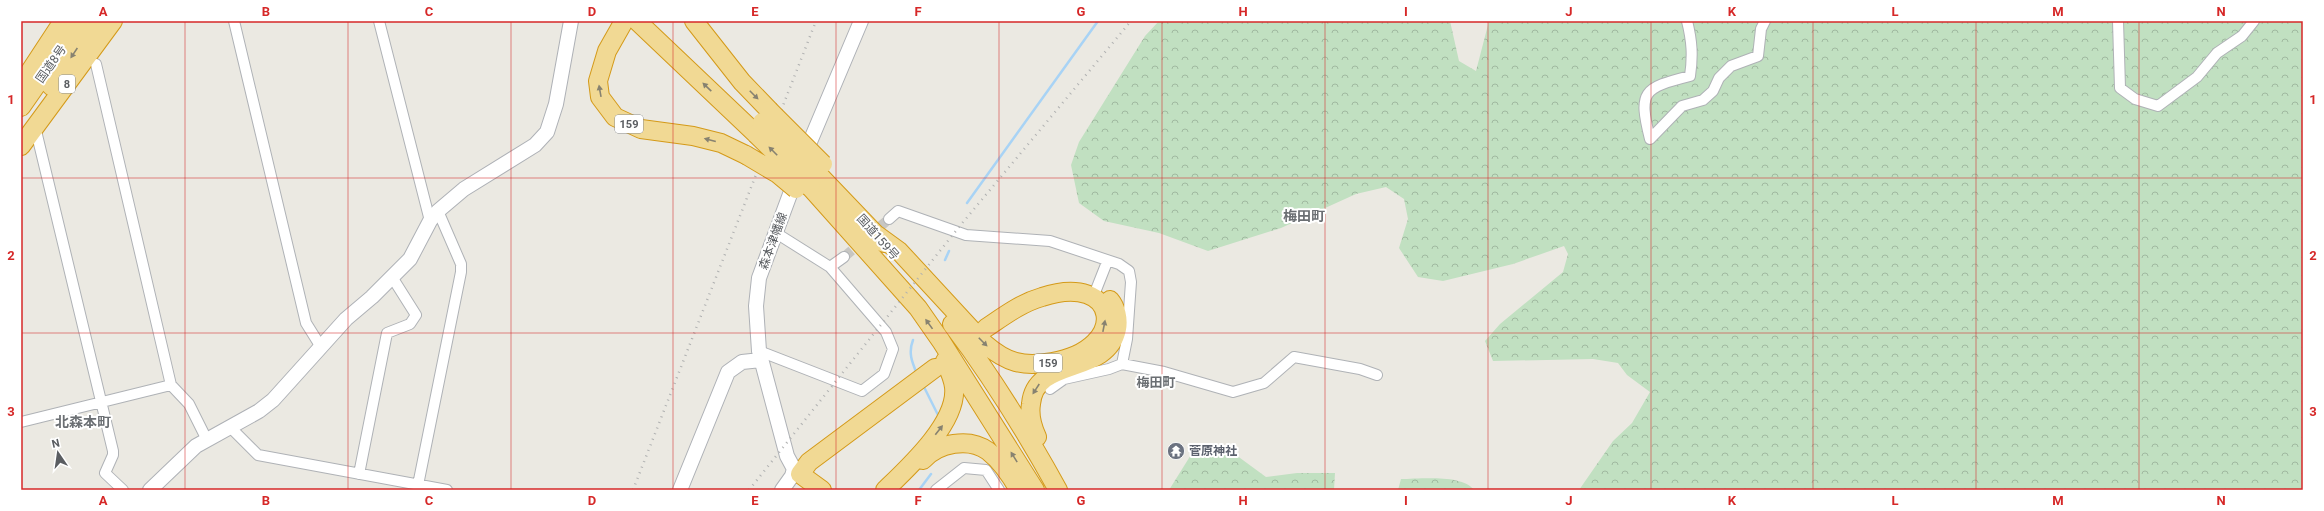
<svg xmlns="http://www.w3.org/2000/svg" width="2324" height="511" viewBox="0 0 2324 511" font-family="Roboto,'Noto Sans JP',sans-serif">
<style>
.forest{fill:url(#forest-crowns)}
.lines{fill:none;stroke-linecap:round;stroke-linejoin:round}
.stream{stroke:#a8d3f5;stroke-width:2.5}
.street-tunnel{stroke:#c7c6c2;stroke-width:10;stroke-dasharray:10 5;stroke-linecap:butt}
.street-casing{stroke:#afb2b6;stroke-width:12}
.secondary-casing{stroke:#aeb1b6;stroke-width:16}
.highway-casing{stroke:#d49a19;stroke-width:20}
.street{stroke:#fff;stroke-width:10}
.secondary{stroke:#fff;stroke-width:14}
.highway{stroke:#f1d994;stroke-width:18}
.rail{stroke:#b0b1b1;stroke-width:2.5;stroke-dasharray:1 5;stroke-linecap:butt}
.highway-bridge-casing{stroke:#d49a19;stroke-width:20;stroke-linecap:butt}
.highway-bridge{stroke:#f1d994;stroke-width:18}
.oneway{fill:#878270}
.grid{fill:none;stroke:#d62828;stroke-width:1;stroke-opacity:0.55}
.labels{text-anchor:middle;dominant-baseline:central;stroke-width:4;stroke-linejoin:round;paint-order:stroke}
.shield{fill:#fff;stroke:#8c8e90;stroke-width:1}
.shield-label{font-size:11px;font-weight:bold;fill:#5a5d61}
.street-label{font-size:12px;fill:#5a5d61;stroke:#fff}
.worship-label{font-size:12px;font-weight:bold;fill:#5b616d;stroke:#fff;text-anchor:start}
.neighbourhood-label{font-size:13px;font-weight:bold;fill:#6b6f73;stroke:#fff}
.quarter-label{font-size:14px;font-weight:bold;fill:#6b6f73;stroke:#fff}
.neatline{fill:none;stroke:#d62828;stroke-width:1.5}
.grid-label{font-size:13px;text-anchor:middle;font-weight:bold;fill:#d62828}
</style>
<defs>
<pattern id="forest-crowns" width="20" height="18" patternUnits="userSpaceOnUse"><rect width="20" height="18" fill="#c1e0c1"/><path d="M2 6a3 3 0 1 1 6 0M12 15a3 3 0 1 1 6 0" fill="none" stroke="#a0b9a0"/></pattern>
</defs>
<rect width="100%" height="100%" fill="#ebe9e2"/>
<path class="forest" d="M1159,21H1450L1459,61L1476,71L1489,21H2303V490H1579L1613,441L1632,423L1650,392L1627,375L1618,363L1593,359L1493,361L1485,341L1500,324L1563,272L1568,254L1564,246L1513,264L1443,281L1418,277L1399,248L1408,219L1404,199L1386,187L1356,194L1281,228L1208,251L1159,233L1104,221L1079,203L1071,165L1079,142L1145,36Z
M1194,450L1236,455L1266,477L1297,473H1335L1334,490H1169Z
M1401,479C1419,479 1463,474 1474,490H1398Z"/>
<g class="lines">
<path class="stream" d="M967,203L1098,21
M945,260L949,251
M913,340C908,353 912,362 917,374
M923,385L938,415
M919,490L931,474"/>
<path class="street-tunnel" d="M844,257L889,219"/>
<defs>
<path id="street" d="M234,21L306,323L321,347
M379,21L430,221
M2118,21L2120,88L2135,99L2158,106L2197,77L2217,53L2242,36L2254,21
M96,64L171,385L189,404L207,440
M30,134L37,135L113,451V455L105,473L123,490
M1650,139L1682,106L1703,100L1713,91L1719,78L1731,66L1758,56L1761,29L1765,21
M1650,139C1638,91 1643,88 1690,76C1693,56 1692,41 1687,21
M889,219L898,211L966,235L1050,241L1119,264L1129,271L1131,282L1127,339L1122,364
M830,267L844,257
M1094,295L1107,262
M759,351L862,391L884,374L893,349L886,332L830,267L776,233
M1050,389L1064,379L1109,369L1122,364L1164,372L1233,392L1264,383L1294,357L1360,369L1377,375
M21,422L171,385
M231,428L258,455L447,490
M359,474L387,333L410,324L416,315L392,277
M418,485L461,272V264L438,211
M936,490L964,468L986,470L999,490"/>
<path id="secondary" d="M804,156L861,21
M796,178L759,278L756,306L759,351L787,456L794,469L800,474
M150,490L196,446L259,411L273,400L346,319L372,297L410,259L430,221L438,211L464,189L535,145L547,132L556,104L571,21
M680,490L728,372L742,362L761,360
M782,490L792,476L794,469"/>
<path id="highway" d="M624,21L607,51L598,81L600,97L615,117L641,129L693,136L721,143L746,155
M637,21L756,134
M694,21L742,82L769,110
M21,85L63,21
M51,86L96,21
M21,107L81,21
M21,146L113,21
M818,174L884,243
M811,188L918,308L941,341L1035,490
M877,235L899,251L985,344C1007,363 1023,367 1052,362C1131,349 1119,271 1042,297C1021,303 1004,316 986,328
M952,324C992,377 1026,432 1058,490
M1037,437C1032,426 1029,416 1031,404C1035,356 1107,377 1117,329C1119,319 1116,307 1110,300
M923,460C938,443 969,437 988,451C1001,461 1011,476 1019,490
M822,490L800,474L809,462L935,368
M885,490C909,467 958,422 954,387C953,378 949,370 945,361"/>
</defs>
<use href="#street" class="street-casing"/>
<use href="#secondary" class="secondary-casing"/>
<use href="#highway" class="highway-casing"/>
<use href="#street" class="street"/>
<use href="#secondary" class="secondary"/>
<use href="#highway" class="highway"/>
<path class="rail" d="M633,490L816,21
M749,490L959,227L1131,21"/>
<defs>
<path id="highway-bridge" d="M769,110L823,164
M762,122L818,174
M756,134L811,188
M746,155L778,174L796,189"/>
</defs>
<use href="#highway-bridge" class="highway-bridge-casing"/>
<use href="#highway-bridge" class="highway-bridge"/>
</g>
<defs><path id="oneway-solid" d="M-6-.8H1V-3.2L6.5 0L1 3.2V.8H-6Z"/></defs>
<g class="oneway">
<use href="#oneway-solid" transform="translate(74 53) rotate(124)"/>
<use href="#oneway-solid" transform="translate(707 87) rotate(-136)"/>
<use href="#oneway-solid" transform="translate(600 91) rotate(-100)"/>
<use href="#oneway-solid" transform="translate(754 95) rotate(45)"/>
<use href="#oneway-solid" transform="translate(710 140) rotate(-165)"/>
<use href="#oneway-solid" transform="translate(773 151) rotate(-135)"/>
<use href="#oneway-solid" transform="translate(929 324) rotate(-126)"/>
<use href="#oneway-solid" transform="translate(1104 326) rotate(-79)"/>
<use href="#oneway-solid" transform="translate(983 342) rotate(45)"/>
<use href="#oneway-solid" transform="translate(1036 389) rotate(123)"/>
<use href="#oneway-solid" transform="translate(939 430) rotate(-52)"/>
<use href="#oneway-solid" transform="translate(1014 457) rotate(-122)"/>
</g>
<path class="grid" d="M185,21V490M348,21V490M511,21V490M673,21V490M836,21V490M999,21V490M1162,21V490M1325,21V490M1488,21V490M1651,21V490M1813,21V490M1976,21V490M2139,21V490M21,178H2303M21,333H2303"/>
<defs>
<symbol id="temple-disc" viewBox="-11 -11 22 22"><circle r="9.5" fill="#6b7280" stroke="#fff"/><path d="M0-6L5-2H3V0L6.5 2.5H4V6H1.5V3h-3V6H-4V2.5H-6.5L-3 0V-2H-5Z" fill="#fff"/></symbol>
</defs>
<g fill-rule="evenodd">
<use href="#temple-disc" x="1166" y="441" width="20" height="20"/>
</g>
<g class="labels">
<g class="shield">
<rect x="59" y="75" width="16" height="18" rx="3"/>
<rect x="615" y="115" width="28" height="18" rx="3"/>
<rect x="1034" y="354" width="28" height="18" rx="3"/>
</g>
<g class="shield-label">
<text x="67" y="84">8</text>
<text x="629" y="124">159</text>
<text x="1048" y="363">159</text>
</g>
<g class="street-label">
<text transform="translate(51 64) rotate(-55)">国道8号</text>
<text transform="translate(878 237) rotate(48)">国道159号</text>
<text transform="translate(773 241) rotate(-70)">森本津幡線</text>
</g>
<g class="worship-label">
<text x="1189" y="451">菅原神社</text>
</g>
<g class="neighbourhood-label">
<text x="1156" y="382">梅田町</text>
</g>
<g class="quarter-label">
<text x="1304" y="216">梅田町</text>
<text x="83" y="422">北森本町</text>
</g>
</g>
<rect width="2324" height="511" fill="none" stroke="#ffffff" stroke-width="44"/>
<g transform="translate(58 453) rotate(347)" stroke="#ffffff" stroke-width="3" paint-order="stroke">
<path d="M0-3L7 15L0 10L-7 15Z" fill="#5a5d61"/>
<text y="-6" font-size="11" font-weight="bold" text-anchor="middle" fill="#5a5d61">N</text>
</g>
<rect x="22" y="22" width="2280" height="467" class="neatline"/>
<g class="grid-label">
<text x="103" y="16">A</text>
<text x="266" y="16">B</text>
<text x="429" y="16">C</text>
<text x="592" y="16">D</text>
<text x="755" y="16">E</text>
<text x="918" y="16">F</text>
<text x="1081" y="16">G</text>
<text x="1243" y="16">H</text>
<text x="1406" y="16">I</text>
<text x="1569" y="16">J</text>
<text x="1732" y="16">K</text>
<text x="1895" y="16">L</text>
<text x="2058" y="16">M</text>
<text x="2221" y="16">N</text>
<text x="11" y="104">1</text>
<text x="2313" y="104">1</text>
<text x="11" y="260">2</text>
<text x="2313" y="260">2</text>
<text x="11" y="416">3</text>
<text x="2313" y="416">3</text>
<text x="103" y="505">A</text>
<text x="266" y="505">B</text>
<text x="429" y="505">C</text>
<text x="592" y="505">D</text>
<text x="755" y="505">E</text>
<text x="918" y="505">F</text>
<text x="1081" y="505">G</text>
<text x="1243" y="505">H</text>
<text x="1406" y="505">I</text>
<text x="1569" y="505">J</text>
<text x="1732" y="505">K</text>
<text x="1895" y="505">L</text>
<text x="2058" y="505">M</text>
<text x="2221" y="505">N</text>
</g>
</svg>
